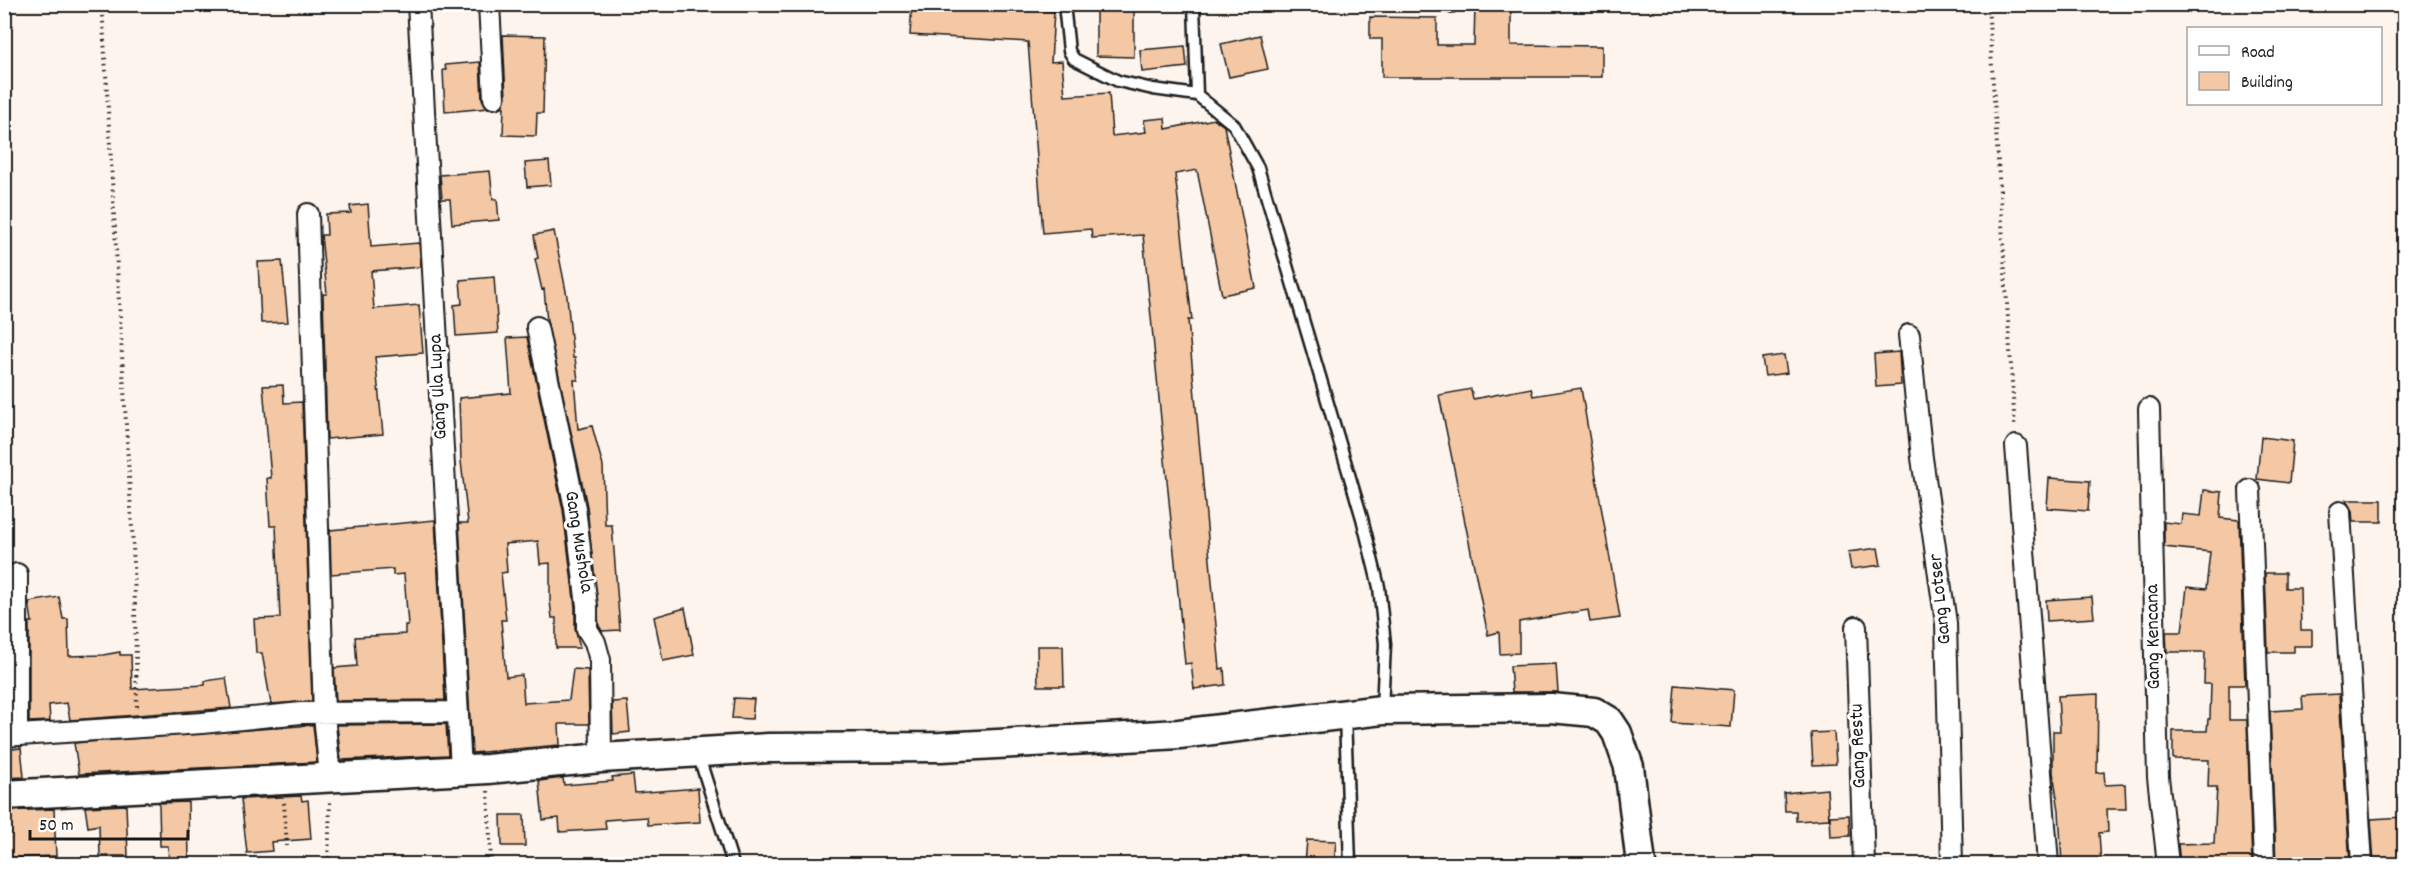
<svg xmlns="http://www.w3.org/2000/svg" width="2409" height="869" viewBox="0 0 2409 869" font-family="Dekko,sans-serif">
<style>
.building{fill:#f4c8a4;stroke:#1c1c1c;stroke-width:1.5}
.lines{fill:none;stroke-linecap:round;stroke-linejoin:round}
.lane-casing{stroke:#1c1c1c;stroke-width:15}
.street-casing{stroke:#1c1c1c;stroke-width:24}
.secondary-casing{stroke:#1c1c1c;stroke-width:33}
.path{stroke:#1c1c1c;stroke-width:4;stroke-dasharray:1.5 4.5;stroke-linecap:butt}
.lane{stroke:#fff;stroke-width:10}
.street{stroke:#fff;stroke-width:20}
.secondary{stroke:#fff;stroke-width:28}
.labels{text-anchor:middle;dominant-baseline:central;stroke-width:6;stroke-linejoin:round;paint-order:stroke}
.street-label{font-size:20px;fill:#1c1c1c;stroke:#fff}
</style>
<rect width="100%" height="100%" fill="#fdf4ed"/>
<filter id="ink" filterUnits="userSpaceOnUse"><feTurbulence type="fractalNoise" baseFrequency=".0167" numOctaves="2"/><feDisplacementMap in="SourceGraphic" scale="12" xChannelSelector="R" yChannelSelector="G"/><feConvolveMatrix kernelMatrix="1 2 1 2 8 2 1 2 1" color-interpolation-filters="sRGB"/></filter>
<g filter="url(#ink)">
<path class="building" d="M912,4L1054,11L1051,62L1062,61L1065,96L1109,93L1112,136L1146,132L1144,120L1165,118L1166,129L1214,119L1224,126L1256,288L1222,295L1197,170L1175,174L1192,320H1188L1220,669L1224,668L1225,685L1194,689L1191,663L1185,664L1143,235L1092,238L1091,229L1043,233L1028,42L910,35Z
M1096,4H1134V57L1096,56Z
M1475,4H1511V45L1602,46V77H1382V39H1370V17L1437,18V45H1474Z
M503,35L545,36L543,113H537L536,136L503,135L504,107H502L506,97Z
M1260,35L1268,69L1229,77L1221,44Z
M1185,46L1187,67L1142,72L1140,50Z
M480,62L482,99L488,108L445,112L443,70H446L445,65Z
M549,161L551,185L527,187L525,163Z
M490,171L493,199H497L499,220L452,224L450,199H442L440,175Z
M368,204L371,247L419,243L421,267L371,271L374,309L419,305L423,353L375,357L383,434L327,439L323,294H327L321,235H327L326,214L351,213L350,206Z
M554,231L567,296L573,358H575L578,380H574L578,429L592,426L603,466L605,525H612L620,630L602,631L599,626L587,506L547,321L544,289L542,290L535,259L538,258L534,235Z
M282,261L288,322L261,323L258,262Z
M494,277L498,333L456,336L454,305L462,304L460,280Z
M527,337L563,510L575,607V629L580,648H556V618H552L550,601V563L540,564L538,541L505,544L507,572L501,573L506,620H501L506,677L522,675L524,703L569,700L573,669L588,670L589,724H559L560,745L472,753L459,523H468L461,461L459,398L511,393L507,338Z
M1899,352L1901,385L1876,387L1874,354Z
M1784,355L1787,373L1765,376L1762,358Z
M283,385L284,403L302,402L312,701L271,704L262,653H256L254,619L280,618L276,526H270L267,478H271L263,386Z
M1531,388L1533,396L1581,388L1620,618L1590,622L1588,610L1519,622V653L1500,654L1499,632L1488,635L1439,395L1471,389L1473,399Z
M2261,437L2293,441L2289,483L2257,479Z
M2049,478L2090,481L2088,511L2047,508Z
M2204,490L2222,492L2220,518L2239,520L2245,685H2229V720H2247L2252,864H2216V862L2180,864L2178,844L2214,843L2217,787H2208L2209,760L2173,759V731H2207L2208,719H2210L2211,684H2204L2205,652H2167L2166,632H2182L2187,587L2206,589L2210,552L2164,547V522L2181,524L2182,514L2201,516Z
M2346,500H2382V522H2353L2352,511Z
M435,520L445,700L336,701L334,668L357,666L355,637L405,634V625H408L404,574L393,575V569L331,574L330,530Z
M1878,548L1881,565L1851,569L1848,552Z
M2265,573H2285V588H2300L2301,630H2312V646H2294V652H2268Z
M59,597L63,619H68L69,656L103,655L120,652V655H131L132,689L205,685V681L226,678L231,708L70,720L67,703L49,705L50,721L29,722V622H32L29,602Z
M2092,597L2094,618L2047,621L2046,600Z
M685,608L694,655L663,661L654,617Z
M1037,646H1063L1064,686H1038Z
M1556,664L1558,692H1512L1510,666Z
M1675,685L1734,690L1731,727L1672,723Z
M2098,694L2097,773L2104,772L2105,785L2125,784L2126,809H2107L2108,832L2099,833L2101,864H2062L2059,810L2053,772V731H2060L2058,696Z
M2339,694L2350,864H2276L2270,711L2303,709L2302,696Z
M734,698L754,699L752,719L732,718Z
M627,701L630,732L613,734L612,702Z
M446,724L448,755L341,760L337,725Z
M313,725L317,762L79,774L74,743Z
M1834,732L1836,764L1813,765L1811,733Z
M21,748L24,777L4,778V750Z
M633,775L635,793L698,788L700,822L648,825L647,817L605,820L606,829L560,832L559,818L543,820L539,781L563,778L564,785L613,781L612,777Z
M1827,789L1829,819L1796,821V811H1785L1784,793Z
M301,796L302,801L308,800L311,839L271,842L272,851L247,853L241,799Z
M188,802L189,864H169L168,846H160L159,803Z
M126,805L128,856H100L99,825L88,827L85,807Z
M54,809L56,856L4,858V811Z
M501,815H524L525,846H502Z
M1849,815L1850,836L1831,837L1830,816Z
M2404,817V864H2374L2371,819Z
M1307,840L1336,841L1334,864H1305Z"/>
<g class="lines">
<defs>
<path id="lane" d="M1064,4L1069,51L1074,59L1118,81L1153,89L1197,95L1234,125L1258,168L1362,518L1379,587L1385,644L1382,710
M1194,4L1197,95
M1450,4L1451,7
M1345,715L1350,864
M698,754L733,864"/>
<path id="street" d="M418,4L461,769
M489,4L494,98
M308,214L324,715L330,776
M537,327L575,508L587,606V629L595,642L600,660L601,758
M1909,335L1922,458L1946,623L1952,864
M2149,409L2158,777L2168,864
M2016,446L2048,864
M2250,490L2264,864
M2340,512L2362,864
M1856,627L1864,864
M17,735V574
M4,736L202,723L301,713L457,712"/>
<path id="secondary" d="M4,795L488,769L601,758L769,748L941,747L1127,737L1179,734L1382,710L1551,708L1594,712L1609,721L1617,733L1629,767L1641,864"/>
</defs>
<use href="#lane" class="lane-casing"/>
<use href="#street" class="street-casing"/>
<use href="#secondary" class="secondary-casing"/>
<path class="path" d="M102,4L134,564L137,709
M1988,4L2015,429
M488,791L491,864
M284,803L287,846
M328,864L330,801"/>
<use href="#lane" class="lane"/>
<use href="#street" class="street"/>
<use href="#secondary" class="secondary"/>
</g>
</g>
<g class="labels">
<g class="street-label">
<text transform="translate(439 387) rotate(-93)">Gang Ula Lupa</text>
<text transform="translate(578 542) rotate(81)">Gang Mushola</text>
<text transform="translate(1941 599) rotate(-96)">Gang Lotser</text>
<text transform="translate(2154 637) rotate(-91)">Gang Kencana</text>
<text transform="translate(1859 746) rotate(-92)">Gang Restu</text>
</g>
</g>
<rect width="2409" height="869" fill="none" stroke="#fff" stroke-width="24"/>
<rect x="12" y="12" width="2385" height="845" fill="none" stroke="#1c1c1c" stroke-width="2" filter="url(#ink)"/>
<rect x="2187" y="27" width="195" height="78" fill="#ffffff" stroke="#a4a4a4" stroke-width="1.5"/>
<rect x="2199" y="46" width="30" height="9" fill="#ffffff" stroke="#a4a4a4" stroke-width="1.5"/>
<text x="2241" y="57" font-size="18" fill="#1c1c1c">Road</text>
<rect x="2199" y="72" width="30" height="18" fill="#f4c8a4" stroke="#a4a4a4" stroke-width="1.5"/>
<text x="2241" y="87" font-size="18" fill="#1c1c1c">Building</text>
<path d="M30 830v9h158v-9" fill="none" stroke="#1c1c1c" stroke-width="3"/>
<text x="39" y="830" font-size="18" fill="#1c1c1c" stroke="#ffffff" stroke-width="4.5" paint-order="stroke">50 m</text>
</svg>
